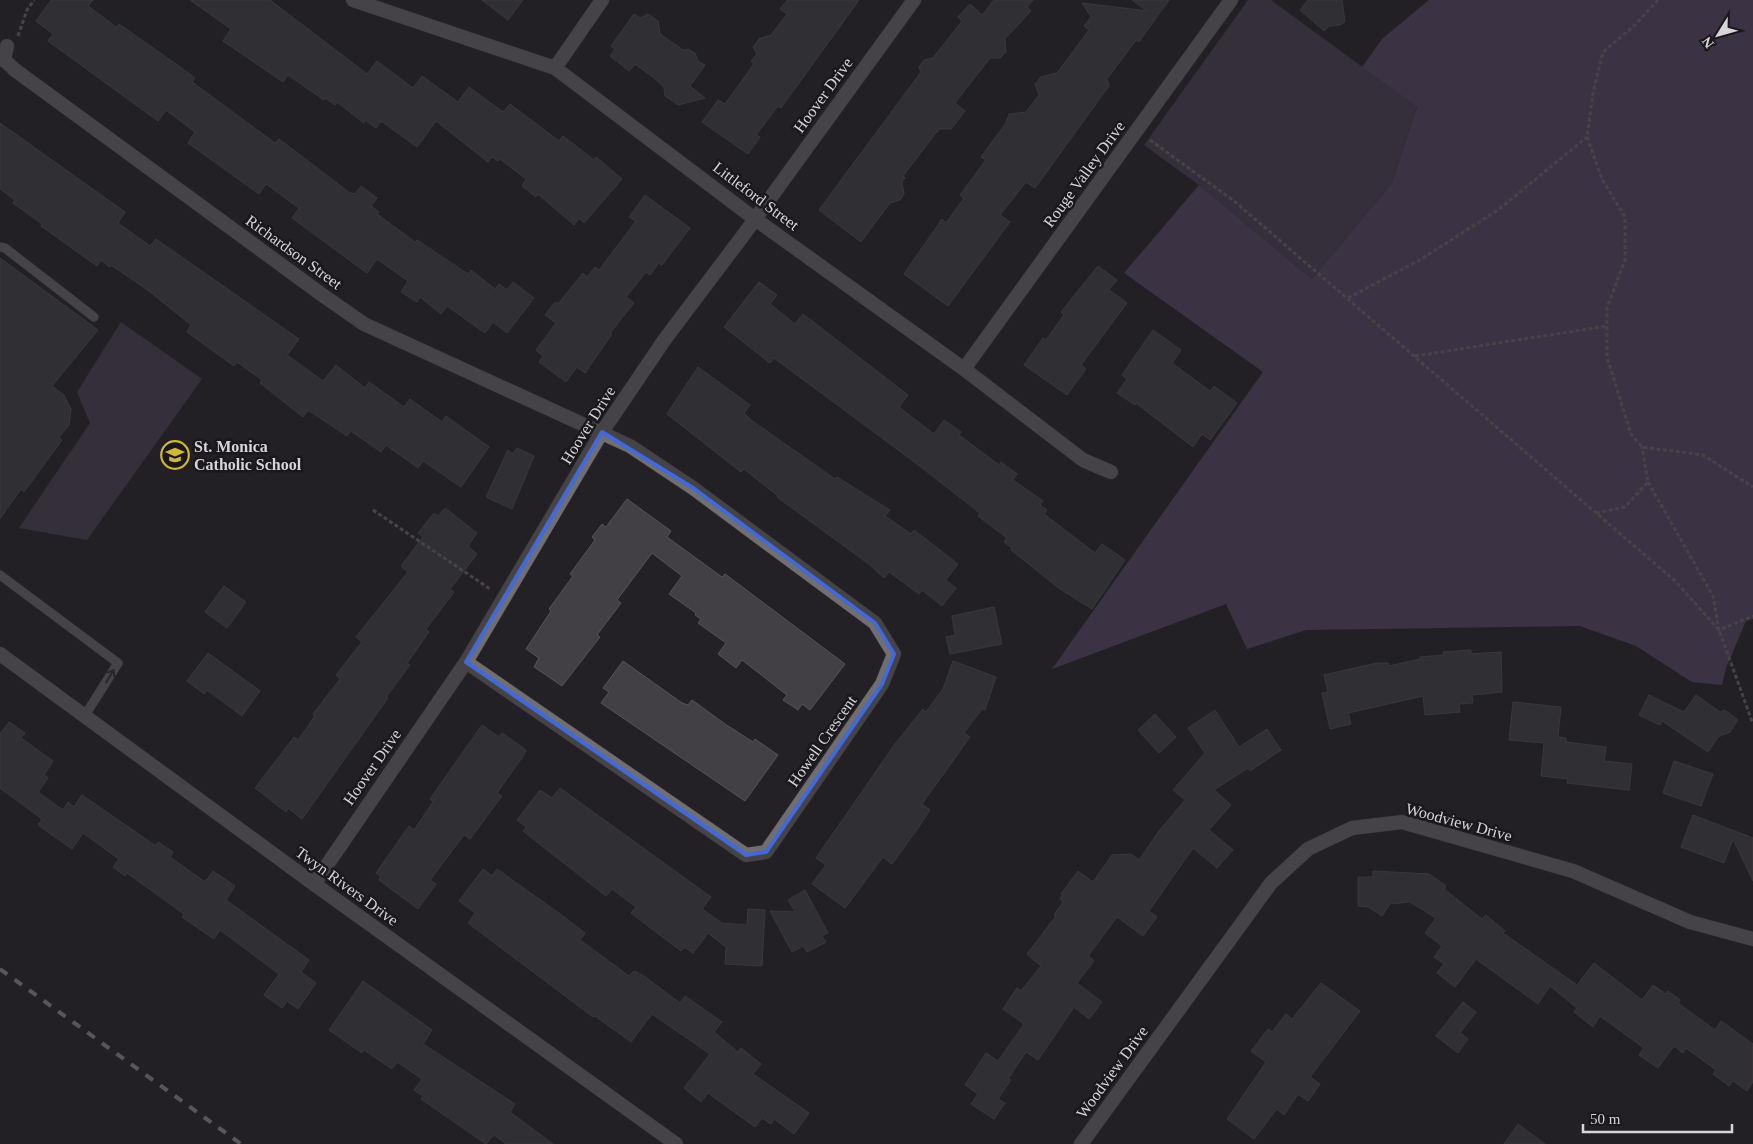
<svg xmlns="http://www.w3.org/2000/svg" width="1753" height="1144" viewBox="0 0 1753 1144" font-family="'Times New Roman',serif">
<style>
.green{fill:#4c3f57}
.forest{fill:#594869}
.building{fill:#424045;stroke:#565358}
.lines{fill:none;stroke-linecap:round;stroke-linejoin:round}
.service-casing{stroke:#3d3b3e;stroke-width:10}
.minor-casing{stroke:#3d3b3e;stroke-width:15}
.tertiary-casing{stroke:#3d3b3e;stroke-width:15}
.path{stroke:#706e72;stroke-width:3;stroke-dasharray:4 2.5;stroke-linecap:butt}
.service{stroke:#716e73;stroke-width:9}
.minor{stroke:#716e73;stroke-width:14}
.tertiary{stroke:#716e73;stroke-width:14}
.rail{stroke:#9a989b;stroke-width:4;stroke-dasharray:9 9;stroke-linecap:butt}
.oneway{stroke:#302e32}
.marked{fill:none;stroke:#4269d8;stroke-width:4;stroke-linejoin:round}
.labels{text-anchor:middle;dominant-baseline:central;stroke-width:5;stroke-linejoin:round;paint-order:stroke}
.street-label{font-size:16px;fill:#d7d5d8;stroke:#1a181c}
.poi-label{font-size:16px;font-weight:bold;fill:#d7d5d8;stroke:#1a181c;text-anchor:start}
</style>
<rect width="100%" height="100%" fill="#232125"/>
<path class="green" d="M1248,0H1271L1417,107L1392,183L1312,279L1199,185L1144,145Z
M121,322L202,379L87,540L19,528L90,423L77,392Z"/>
<path class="forest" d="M1429,0H1753V619L1746,621L1726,668L1722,685L1692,682L1636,646L1580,626L1306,630L1247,649L1226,604L1052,669L1263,372L1124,273L1199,185L1312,279L1392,183L1417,107L1362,67L1382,39Z"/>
<path class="building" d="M51,0H93L88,6L116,27L119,24L176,64L195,78L192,82L275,143L279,139L350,193L355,194L361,186L377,198L371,206L379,212L377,214L415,242L417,240L468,274L471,270L495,289L499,284L507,290L513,282L534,298L507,333L493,322L485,333L447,306L441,314L420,297L417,302L401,292L408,281L377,259L367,273L292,218L299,208L266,184L259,194L188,143L195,132L166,110L158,121L48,41L53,34L36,21Z
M190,0H270L367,74L377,61L413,88L422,76L458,102L469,87L503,112L510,104L559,141L563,136L594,160L596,157L622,179L584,223L579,218L574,225L538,194L536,197L522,186L526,179L500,159L498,161L492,157L488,162L436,121L417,147L381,121L376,128L365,120L364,123L337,102L335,105L325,98L324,100L288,75L283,82L223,41L231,29Z
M482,0H523L508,20Z
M787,0H859L781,108L778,106L756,135L760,137L748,154L702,122L718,100L725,104L754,64L751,61L757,54L753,47L759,39L771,35L787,14L780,9Z
M994,0H1033L1027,7L1031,11L1005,39L1006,52L1000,58H990L955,103L965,111L951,129H940L935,134L903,176L905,178L902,182L904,194L900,200L890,203L861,242L819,210L921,72L919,67L924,60L933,58L962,21L958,17L970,4L982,15Z
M1132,0H1169L1139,42L1136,40L1107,79L1109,86L1035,188L1026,182L1000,215L1010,222L948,306L904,274L942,219L946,223L964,198L960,195L986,160L981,157L1006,123L1009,114L1026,112L1039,95L1035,84L1041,77L1057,73L1089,30L1084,26L1091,17L1082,3L1147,11Z
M1308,0H1342L1345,22L1340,25L1329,26L1324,31L1300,10Z
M634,14L640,18L648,14L658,21L660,34L683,50L688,49L695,53L698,61L705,65L690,86L705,98L678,105L665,96L664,87L654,78L635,64L629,71L610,56L615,49L611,46Z
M0,123L125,212L118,223L150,246L156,239L299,339L287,355L323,381L336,365L365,388L369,382L404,407L410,399L442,422L446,416L489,447L461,487L423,461L418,468L386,445L381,452L351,431L347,436L308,410L303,417L260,383L262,380L237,362L234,366L187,332L191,325L149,291L111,265L110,267L101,260L97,266L41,226L42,224L13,203L15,200L0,189Z
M645,195L690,228L662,265L659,263L650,275L646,272L626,297L634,303L610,333L612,334L585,373L577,367L566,382L539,362L543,356L536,350L556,323L545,315L555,302L558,304L583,273L587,277L595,267L599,270L636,221L629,217Z
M0,258L98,330L52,386L64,395L71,409L69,425L59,437L62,440L24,492L21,489L0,519Z
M1098,266L1117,280L1109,290L1127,303L1081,365L1086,369L1067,395L1024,365L1043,338L1046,340L1064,315L1061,312Z
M759,282L777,295L770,304L795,324L803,314L908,395L899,407L934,434L944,420L961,432L959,435L999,465L1001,462L1017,474L1013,480L1043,501L1040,505L1047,510L1044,514L1095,553L1102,544L1125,560L1092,609L1060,589L1011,550L1012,548L1004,542L1007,538L978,516L980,513L917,464L774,358L770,363L724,327Z
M1153,330L1181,350L1172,363L1210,391L1214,386L1237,403L1210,440L1202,434L1193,447L1136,403L1135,405L1117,393L1127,379L1122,375Z
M698,367L750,405L744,413L751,420L835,479L837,477L890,510L885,516L911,534L914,530L958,564L946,580L956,588L942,606L922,590L919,594L889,572L884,578L870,565L777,497L778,496L744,469L741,472L667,414Z
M517,448L534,456L512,509L486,497L508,450L513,454Z
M627,499L671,531L667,537L722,577L725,574L845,664L810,710L802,704L798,710L783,700L787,695L742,660L736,668L718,654L726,643L698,623L701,619L695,615L696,613L669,594L682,576L652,553L617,600L621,603L597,635L600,637L562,686L534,667L539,658L526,649L551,611L549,609L573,576L570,574L595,540L592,537L602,524L606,527Z
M445,508L477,533L468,546L477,554L450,589L454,592L426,629L429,632L407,663L410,665L386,697L388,698L314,802L302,819L288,808L286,812L255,788L294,737L298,740L315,716L313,714L340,679L336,675L362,642L356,637L408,572L401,566L423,537L418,533L434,513L438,516Z
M224,586L246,602L227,628L205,612Z
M994,607L1002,644L950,654L946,637L955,635L952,616Z
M1471,650V654L1501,652L1502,692L1472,695L1473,703L1459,704L1460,712L1425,715L1423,696L1348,713L1351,724L1330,729L1322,693L1328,692L1324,675L1377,663H1388L1389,666L1420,659V657L1444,655L1443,652Z
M208,653L260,691L242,716L207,690L204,694L187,681Z
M623,661L682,703L688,705L692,700L725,724L753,742L755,739L778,755L745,801L601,703L609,692L603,688Z
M953,661L996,677L985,710L982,709L964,733L970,737L922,804L930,810L916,831L892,864L883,857L845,908L812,884L826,865L816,858L895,744L923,709L926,712L943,689Z
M1649,695L1684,712L1696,695L1720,712L1725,710L1738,720L1730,732L1718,737L1708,752L1662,721L1660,725L1639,715Z
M1513,702L1561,707L1558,737L1566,738V742L1606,747L1604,761L1632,764L1629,790L1567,783L1568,779L1541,776L1544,743L1509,740Z
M1215,710L1239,747L1267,729L1281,750L1250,771L1248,768L1214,790L1231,805L1209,830L1233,850L1217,868L1193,848L1149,911L1157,917L1143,936L1117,917L1088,956L1094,961L1077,983L1102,1002L1089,1019L1074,1007L1038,1060L1026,1052L1008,1079L1011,1080L998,1099L1005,1103L994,1119L971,1104L978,1094L965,1085L986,1053L998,1061L1024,1024L1003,1009L1017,988L1021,991L1041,966L1027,954L1056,916L1054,915L1063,902L1060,899L1063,895L1061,894L1078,871L1093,882L1112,855L1131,854L1139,860L1159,831L1185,800L1173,790L1205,753L1188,728Z
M1155,714L1176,737L1159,753L1138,730Z
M9,722L25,733L21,738L53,761L44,775L48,778L38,792L63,810L68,802L74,807L82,795L156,846L158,842L173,852L170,857L205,882L213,871L235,886L226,900L309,960L301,972L316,983L298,1009L287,1001L282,1008L264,995L279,974L220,930L214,939L182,917L184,914L127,873L125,876L113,867L119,859L83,833L72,849L38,825L42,819L0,788V734Z
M482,725L499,737L502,733L526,750L524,755L497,793L502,796L470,839L464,835L430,880L436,884L418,909L379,880L381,876L376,873L409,826L414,830L433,802L430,799Z
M1674,761L1713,774L1701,806L1663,793Z
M560,788L711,897L702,909L722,923L747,925L748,909L765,910L762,966L725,964L726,947L708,933L693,953L684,947L681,951L631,913L636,907L612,889L606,896L523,831L526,827L517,820L540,790L552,798Z
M1693,815L1753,838V881L1733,839L1724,863L1681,847Z
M483,869L492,876L497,869L560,914L585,933L580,940L629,976L634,971L644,976L680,1003L685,996L722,1022L714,1032L738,1052L741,1048L761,1064L753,1074L809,1113L794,1134L774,1119L771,1124L762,1118L755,1127L708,1093L701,1102L684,1088L710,1054L652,1014L631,1042L595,1016L593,1017L468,923L475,913L459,901Z
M1373,871L1429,874L1446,886L1444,889L1482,919L1486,915L1505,931L1503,933L1577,985L1594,963L1642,1000L1653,985L1666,994L1668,991L1680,1000L1678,1003L1715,1030L1721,1021L1753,1044V1082L1747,1091L1733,1081L1729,1086L1713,1074L1716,1070L1686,1048L1683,1053L1674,1046L1658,1068L1639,1055L1644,1048L1600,1016L1593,1027L1574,1012L1577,1008L1550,986L1538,1004L1476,959L1455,987L1437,973L1444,964L1434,957L1442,946L1425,933L1436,918L1410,902L1390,904L1382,916L1368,907L1358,906V877H1373Z
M805,890L828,933L822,936L826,942L807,952L803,946L792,952L770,911L795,912L788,900Z
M363,981L432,1030L423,1044L515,1104L510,1112L553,1144H506L494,1135L486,1144L421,1099L423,1096L414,1090L422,1079L397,1062L392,1069L364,1050L362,1053L329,1030Z
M1321,983L1360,1011L1310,1077L1320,1084L1308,1101L1298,1094L1284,1115L1277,1109L1254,1139L1227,1119L1266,1062L1251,1051L1268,1029L1272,1032L1286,1014L1292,1019Z
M1463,1002L1476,1012L1460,1033L1468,1039L1458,1053L1436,1036Z
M1518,1124L1545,1144H1504Z"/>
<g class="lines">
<defs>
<path id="service" d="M0,247L5,248L94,317
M0,575L118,663L84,717"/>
<path id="minor" d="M353,0L555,68L755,219L964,369L1083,460L1111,472
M7,46L4,60L15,70L321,294L364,324L630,446L693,488L875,623L894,654L882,684L766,852L746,855L466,662
M555,68L602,0
M964,369L1231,0
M314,884L466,662L602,432L665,339L742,237L914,0
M1081,1144L1271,883L1308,849L1352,828L1402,822L1573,871L1690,922L1753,939"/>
<path id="tertiary" d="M0,654L314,884L676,1144"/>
</defs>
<use href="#service" class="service-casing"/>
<use href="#minor" class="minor-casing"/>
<use href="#tertiary" class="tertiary-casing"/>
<path class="path" d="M1658,0L1635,25L1603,52L1593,93L1587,137L1602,179L1625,217V260L1607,308V357L1631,434L1642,447L1703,455L1753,487
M18,36L27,10L34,0
M1150,140L1234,201L1675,581L1719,630L1753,724
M1348,298L1418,261L1498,210L1587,137
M1415,356L1607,326
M1648,482L1713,596L1719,630L1753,616
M373,510L490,589
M1596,513L1625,507L1648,482L1642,447"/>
<use href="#service" class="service"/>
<use href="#minor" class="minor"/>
<use href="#tertiary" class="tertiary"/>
<path class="rail" d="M0,969L241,1144"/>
</g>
<defs><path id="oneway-shaft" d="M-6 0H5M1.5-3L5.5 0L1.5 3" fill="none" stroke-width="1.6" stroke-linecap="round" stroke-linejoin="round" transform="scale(1.25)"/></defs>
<use class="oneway" href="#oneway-shaft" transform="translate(110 676) rotate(-59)"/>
<path d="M0 0H1753V1144H0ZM602,432L693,488L875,623L894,654L882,684L766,852L746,855L466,662Z" fill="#232125" fill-opacity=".55" fill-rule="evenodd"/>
<path class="marked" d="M602,432L693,488L875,623L894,654L882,684L766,852L746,855L466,662Z"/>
<defs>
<symbol id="school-ring" viewBox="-11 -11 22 22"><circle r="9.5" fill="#1a181c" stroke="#cfb837" stroke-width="1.5"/><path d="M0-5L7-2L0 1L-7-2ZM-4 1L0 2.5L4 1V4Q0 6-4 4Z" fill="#cfb837"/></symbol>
</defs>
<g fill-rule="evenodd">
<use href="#school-ring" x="159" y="439" width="32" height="32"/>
</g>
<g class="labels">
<g class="street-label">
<text transform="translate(823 95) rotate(-54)">Hoover Drive</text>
<text transform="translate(1084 174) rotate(-54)">Rouge Valley Drive</text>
<text transform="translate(756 196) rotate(37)">Littleford Street</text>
<text transform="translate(294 252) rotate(36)">Richardson Street</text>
<text transform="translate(588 425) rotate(-58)">Hoover Drive</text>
<text transform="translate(822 741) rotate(-55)">Howell Crescent</text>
<text transform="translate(372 767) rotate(-55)">Hoover Drive</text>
<text transform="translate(1459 822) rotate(15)">Woodview Drive</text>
<text transform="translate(347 886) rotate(36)">Twyn Rivers Drive</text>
<text transform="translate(1112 1072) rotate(-54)">Woodview Drive</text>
</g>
<g class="poi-label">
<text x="194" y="446">St. Monica<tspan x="194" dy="18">Catholic School</tspan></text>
</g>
</g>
<g transform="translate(1718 35) rotate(233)" stroke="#1a181c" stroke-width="4" paint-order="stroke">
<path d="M0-4L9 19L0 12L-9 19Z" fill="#d7d5d8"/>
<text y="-8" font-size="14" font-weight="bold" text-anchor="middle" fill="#d7d5d8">N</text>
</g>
<path d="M1583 1124v8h149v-8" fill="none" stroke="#d7d5d8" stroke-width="2.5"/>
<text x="1590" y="1124" font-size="15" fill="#d7d5d8" stroke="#1a181c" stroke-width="4" paint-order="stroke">50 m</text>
</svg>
